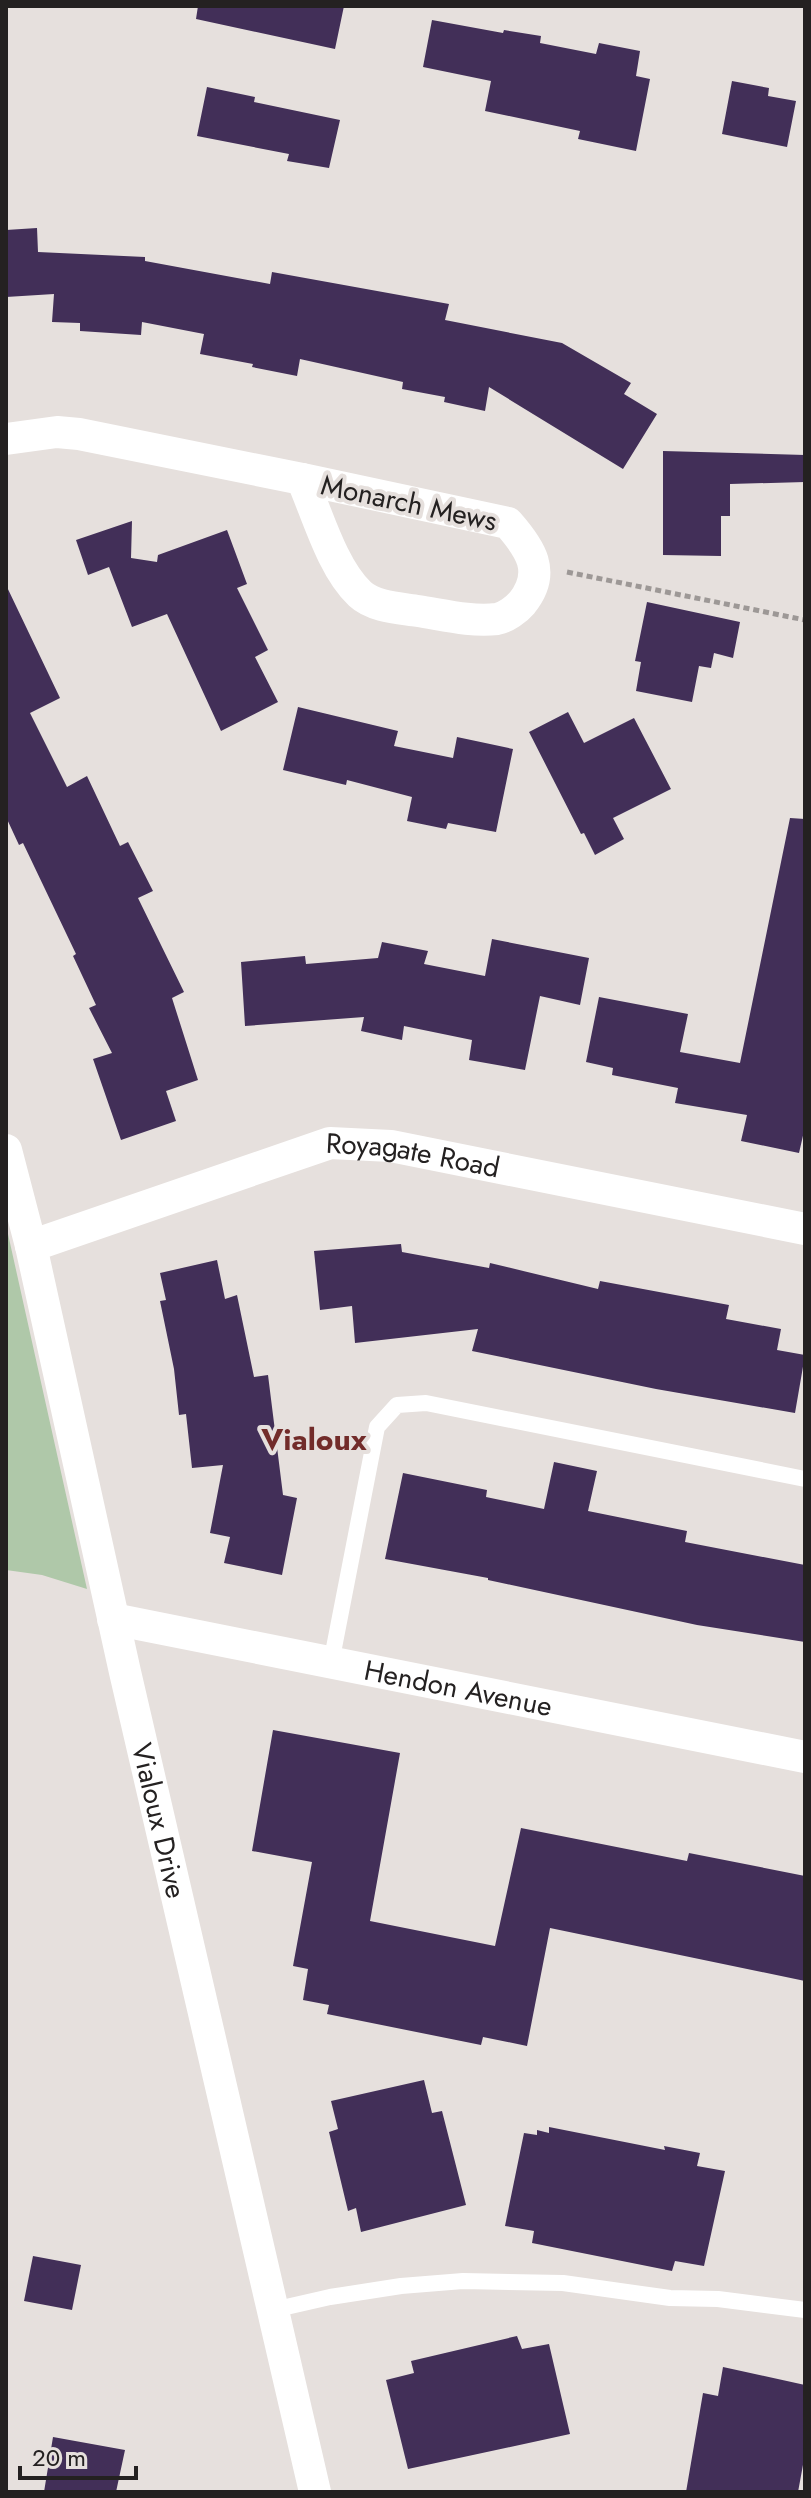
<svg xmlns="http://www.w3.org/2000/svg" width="811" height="2498" viewBox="0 0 811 2498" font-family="Jost,sans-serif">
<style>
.green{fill:#afc8a9}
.building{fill:#422f58}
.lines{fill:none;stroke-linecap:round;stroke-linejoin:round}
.path{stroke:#9d9896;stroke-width:5;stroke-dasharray:6 4;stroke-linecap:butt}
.lane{stroke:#fff;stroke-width:16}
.street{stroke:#fff;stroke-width:32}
.labels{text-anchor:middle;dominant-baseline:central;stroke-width:8;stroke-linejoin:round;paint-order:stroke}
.street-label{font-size:28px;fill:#242121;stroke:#e6e0dd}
.neighbourhood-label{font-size:30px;font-weight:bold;fill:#722c2a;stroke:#e6e0dd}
</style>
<rect width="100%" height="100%" fill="#e6e0dd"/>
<path class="green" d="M6,1225L87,1589L42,1575L6,1570Z"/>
<path class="building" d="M198,6H344L335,49L196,19Z
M432,20L503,33L504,30L541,36L540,43L596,54L599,43L640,51L636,76L650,79L636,151L578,139L580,131L485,111L491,81L423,67Z
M732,81L769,88L768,96L796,101L787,147L722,134Z
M207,87L255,97L254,102L340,120L329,168L287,161L289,154L197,136Z
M37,228L38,252L145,257V261L270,284L272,272L449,304L445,320L562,343L631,383L624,394L657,414L623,469L489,387L485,411L444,402L445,397L402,389L403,382L300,359L297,376L252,367L253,364L200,354L204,334L142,322L141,335L80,331V323L52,322L54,294L6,297V230Z
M663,451L805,455V482L730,484V516H721V556L663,555Z
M132,521L131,558L157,562L158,555L227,530L247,584L237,588L268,650L255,657L278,702L221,731L167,614L132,627L109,567L88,575L76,540Z
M6,585L60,698L30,713L67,787L87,776L120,846L128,842L153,891L138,898L184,992L172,998L198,1080L166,1091L176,1121L121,1140L93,1059L112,1053L89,1008L96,1005L73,956L76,954L23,843L19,845L6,817Z
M647,602L740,622L733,658L714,653L711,668L699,666L692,702L636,691L641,662L635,661Z
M298,707L398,731L394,746L453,758L457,737L513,749L496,832L448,823L446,829L407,821L412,797L347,780L346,785L283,770Z
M568,712L584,743L634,718L671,789L613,818L624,839L595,855L584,833L581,834L529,732Z
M790,818L805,819V1127L799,1153L741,1141L747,1115L675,1103L678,1088L612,1075L613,1068L586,1062L599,997L688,1014L680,1052L740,1063Z
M492,939L589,958L580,1005L540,996L525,1070L469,1060L472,1040L404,1026L402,1040L361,1031L364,1017L245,1026L241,962L305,956L306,964L378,958L382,942L428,951L424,964L485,976Z
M401,1244L402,1252L489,1268L490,1263L598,1289L600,1281L729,1305L726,1319L781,1329L777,1350L805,1355L795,1413L656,1389L472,1351L478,1329L355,1343L352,1306L320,1310L314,1251Z
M217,1260L225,1299L237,1295L254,1377L268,1375L283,1495L297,1498L282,1575L224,1563L230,1537L210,1533L223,1465L192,1468L186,1414L179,1415L174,1369L160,1301L166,1300L160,1273Z
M554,1462L597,1471L588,1511L687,1531L685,1542L805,1565V1642L697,1625L488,1580V1578L385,1559L403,1473L487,1490L486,1497L544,1509Z
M273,1730L400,1753L370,1921L495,1946L521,1828L687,1861L689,1853L805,1876V1981L550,1928L527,2046L483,2037L481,2045L327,2014L329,2005L303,2000L308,1969L293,1966L312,1862L252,1851Z
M424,2080L432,2113L442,2111L466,2205L361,2232L356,2208L348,2211L329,2132L338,2129L331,2101Z
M549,2127L665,2150L664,2146L700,2153L697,2166L725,2171L704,2266L675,2261L672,2271L532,2243L534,2231L505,2226L524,2133L537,2135V2130L549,2133Z
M33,2256L81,2265L72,2310L24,2301Z
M517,2336L522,2349L549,2344L570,2434L408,2469L386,2380L414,2373L411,2361Z
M723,2367L805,2385V2454L798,2492H686L703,2393L718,2396Z
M53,2437L125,2450L116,2492H44Z"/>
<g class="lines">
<path class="path" d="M567,572L805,620"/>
<path class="lane" d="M331,1663L377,1427L397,1405L426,1403L805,1479
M273,2310L330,2297L401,2286L463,2281L563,2283L670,2298L718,2299L805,2310"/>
<g class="street">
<path d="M6,439L57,432L79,434L302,479"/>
<path d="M302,479L508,523C530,548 547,572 522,603C516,610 506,617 497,619C471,622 444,615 418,611C399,608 374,607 360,594C332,568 317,513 302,479Z"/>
<path id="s1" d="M6,1150L31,1246L125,1672L315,2492"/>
<path id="s2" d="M31,1246L330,1143L391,1146L805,1229"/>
<path id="s3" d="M113,1619L805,1757"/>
</g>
</g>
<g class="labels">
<g class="street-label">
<text transform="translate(409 503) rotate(12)">Monarch Mews</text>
<text stroke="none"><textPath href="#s2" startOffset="400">Royagate Road</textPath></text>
<text stroke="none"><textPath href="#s3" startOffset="352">Hendon Avenue</textPath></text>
<text stroke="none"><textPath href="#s1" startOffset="688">Vialoux Drive</textPath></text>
</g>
<g class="neighbourhood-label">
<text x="314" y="1439">Vialoux</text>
</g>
</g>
<rect width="811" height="2498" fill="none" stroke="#242121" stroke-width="16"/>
<path d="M20 2466v12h116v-12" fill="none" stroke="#242121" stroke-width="4"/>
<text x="32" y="2466" font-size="24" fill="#242121" stroke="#e6e0dd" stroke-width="6" paint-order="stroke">20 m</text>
</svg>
